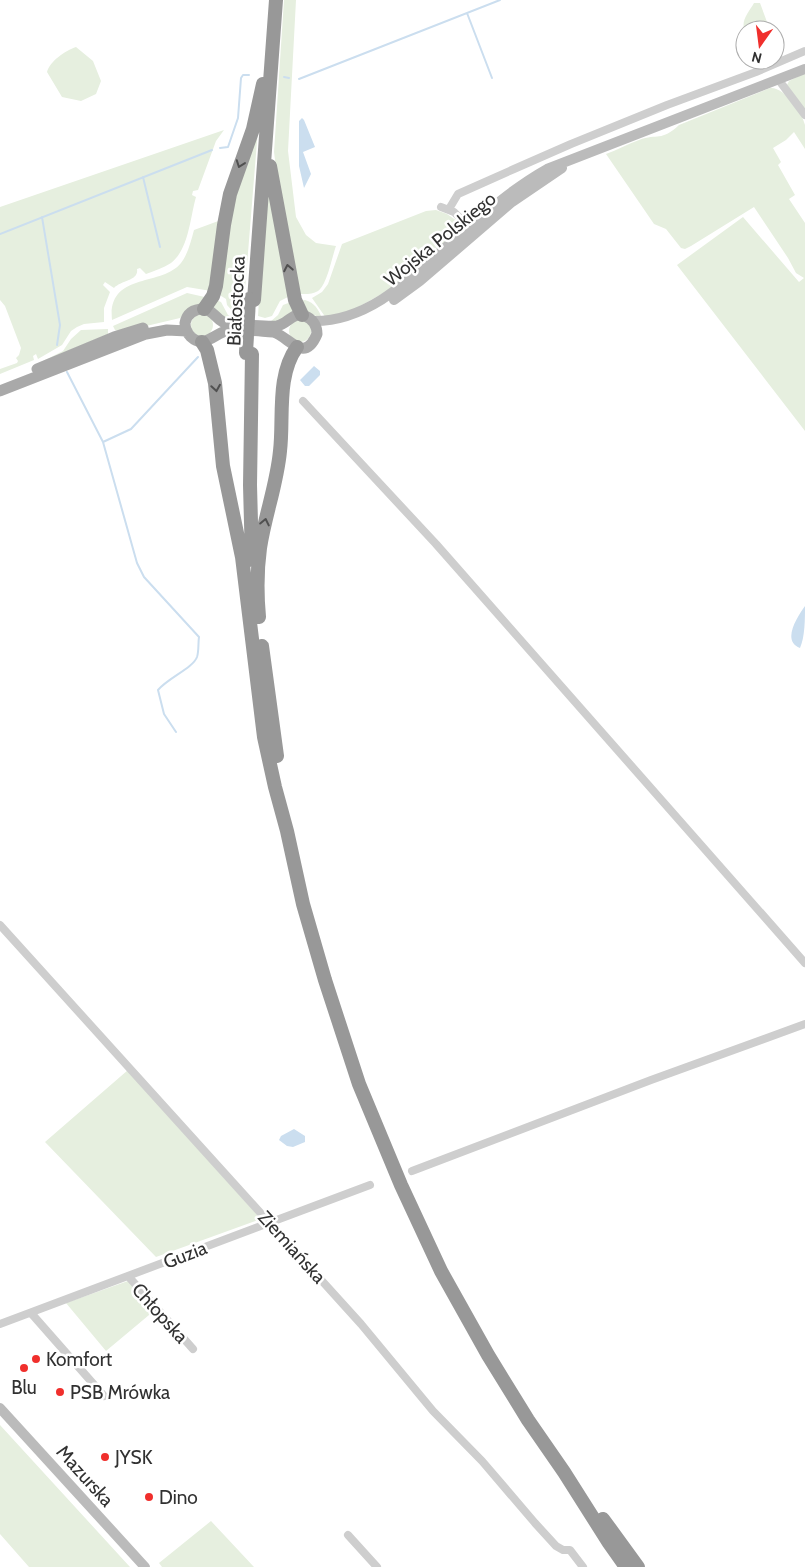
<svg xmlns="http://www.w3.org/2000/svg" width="805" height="1567" viewBox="0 0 805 1567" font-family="Cabin,sans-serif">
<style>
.green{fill:#e6efdf}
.water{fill:#cbdeef}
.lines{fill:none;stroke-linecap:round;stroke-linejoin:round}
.stream{stroke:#cbdeef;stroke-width:2}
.street{stroke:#cecece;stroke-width:8}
.secondary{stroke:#bbb;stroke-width:10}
.primary{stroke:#a9a9a9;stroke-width:11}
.highway{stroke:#989898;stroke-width:14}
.highway-bridge{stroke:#989898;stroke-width:14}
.oneway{stroke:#505050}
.poi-dot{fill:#f02f2c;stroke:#fff;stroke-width:2}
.labels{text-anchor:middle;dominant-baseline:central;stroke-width:5;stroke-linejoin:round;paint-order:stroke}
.street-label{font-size:19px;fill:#313131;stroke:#fff}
.poi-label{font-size:19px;fill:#313131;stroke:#fff;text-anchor:start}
</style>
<rect width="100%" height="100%" fill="#fff"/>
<path class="green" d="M284,0H296L288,151L296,217L306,235L316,243L336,246C332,257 327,285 318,291C312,295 304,294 297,294L282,215L274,152Z
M754,3H760L770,30H745V31C740,21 749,12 754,3Z
M76,47L93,61L101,81L96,94L81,101L62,97L47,72C50,61 65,51 76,47Z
M805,73V111L787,85L789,81Z
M770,88C784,86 803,114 805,125C805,133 805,141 805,149L794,132L786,140L773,148L781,162L778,165L795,195L789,199L805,223V431L677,265L743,217L799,282L804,278L796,273L788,258L754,207L691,246L685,249L681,248L666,229L654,224L606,154C617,150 628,144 639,140C658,133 661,142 679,125Z
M258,129L243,315L235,314L227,305L226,299L218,294L229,216Z
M224,130L216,141L198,190L193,191L192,195L196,197C190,218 189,249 171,263C163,268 154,271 146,274L140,268L137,269C139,281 122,280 114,288L105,282L103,285L110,292L104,308V322L84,324L77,327L71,331L62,345L38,359L36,354L33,356L34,360L0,374V369L17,363L18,361L16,358L19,355L21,348L5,306L0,300V207Z
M267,172L290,296L280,301L272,316L265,318L258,316Z
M436,210L447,214L457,221L459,229L457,233L403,282L353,310L326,318L312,298L322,292L328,284L342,244L426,211Z
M221,220L211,291L187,287L112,320C107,272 162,287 181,263C188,254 191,241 194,230Z
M187,293L209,298L201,305L191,307L180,318L121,332L115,330L113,326Z
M216,300L221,302L228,315L238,321L226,320L211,307Z
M305,300C315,303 318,309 322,318C311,315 303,310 298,301Z
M291,302L295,311L277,322H270L278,315L283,305Z
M191 325a11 11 0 1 1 22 0a11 11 0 1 1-22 0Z
M289 331a11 11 0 1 1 22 0a11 11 0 1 1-22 0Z
M108,329V334L39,363L63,351L71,339L81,330Z
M128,1070L261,1219L156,1257L45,1142Z
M128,1281L155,1310L106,1351L66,1303Z
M0,1425L130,1567H29L0,1534Z
M211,1521L254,1567H162L159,1563Z"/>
<path class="water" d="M302,118L304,120L315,147L303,152L311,174L304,188L299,166V121Z
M314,366L320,371V375L309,386H305L300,380Z
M805,606C805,619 805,637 800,648C781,641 798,616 805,606Z
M294,1129L305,1136V1142L293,1147L287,1146L279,1140L281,1136Z"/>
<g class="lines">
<path class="stream" d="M467,13L492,78
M284,77L289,78
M299,79L500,0
M220,148L228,147L238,118L241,78L243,75H249
M143,177L160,247
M42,217L60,325L57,345
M0,234L212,150
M67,372L103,442L137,563L144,577L199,637C198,643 199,651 197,657C193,668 168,678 158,690L164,714L176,732
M103,442L131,429L198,357"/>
<path class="street" d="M778,79L805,115
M441,207L454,212L469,227
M449,209L458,194L514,169L571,144L667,105L756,72L805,51
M303,401L436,544L805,963
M0,925L361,1324L433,1411L482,1461L535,1523L556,1546L563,1550H570L583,1567
M412,1171L651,1080L805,1024
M128,1276L193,1349
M31,1313L104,1396
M0,1324L370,1185
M348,1535L377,1567"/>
<path class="secondary" d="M394,300L420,281L512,202L562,168
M313,321C371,322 415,274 455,239C484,214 513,188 547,169L805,69
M0,1408L145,1567"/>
<path class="primary" d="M204,309C213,310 215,318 223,322C229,324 270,327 277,326C288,324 293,311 305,316C313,319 317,326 317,334C304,365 289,336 273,332C259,331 244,329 230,330C216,331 205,350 191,337C187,333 185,328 185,323C187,313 194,309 204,309Z
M37,369L114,337L143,328
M0,391L146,334L167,330L187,331"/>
<path class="highway" d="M270,166L295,300L302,315
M254,300L276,0
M204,309L213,296L216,286L224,225L230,194L253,129L263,84
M202,342L207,350L215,383L223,466L242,557L264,737L275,787L287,831L303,904L325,980L359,1084L401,1185L441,1271L488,1355L528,1420L564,1472L609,1543L626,1567
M252,560L250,485L252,354
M259,617C257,595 257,570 260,548C265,515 277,484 280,451C284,418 276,376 297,347
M262,646L277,756
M603,1519L638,1567"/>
<path class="highway-bridge" d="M246,353L249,299"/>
</g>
<defs><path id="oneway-chevron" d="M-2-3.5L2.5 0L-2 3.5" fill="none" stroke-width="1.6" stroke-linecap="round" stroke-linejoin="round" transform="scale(1.25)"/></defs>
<g class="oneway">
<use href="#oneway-chevron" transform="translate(240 164) rotate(110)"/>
<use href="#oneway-chevron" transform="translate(288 268) rotate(-101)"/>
<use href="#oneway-chevron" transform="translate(216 388) rotate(81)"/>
<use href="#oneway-chevron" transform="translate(265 522) rotate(-78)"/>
</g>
<g class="poi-dot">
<circle cx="36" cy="1359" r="5"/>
<circle cx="24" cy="1368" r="5"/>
<circle cx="60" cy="1392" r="5"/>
<circle cx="105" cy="1457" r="5"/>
<circle cx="149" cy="1497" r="5"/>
</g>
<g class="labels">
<g class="street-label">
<text transform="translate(440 239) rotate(-39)">Wojska Polskiego</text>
<text transform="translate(236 301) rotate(-87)">Białostocka</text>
<text transform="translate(292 1247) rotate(48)">Ziemiańska</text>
<text transform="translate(185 1255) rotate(-21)">Guzia</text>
<text transform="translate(160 1313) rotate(48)">Chłopska</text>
<text transform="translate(85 1476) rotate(48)">Mazurska</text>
</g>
<g class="poi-label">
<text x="46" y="1359">Komfort</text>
<text x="24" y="1387" text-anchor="middle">Blu</text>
<text x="70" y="1392">PSB Mrówka</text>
<text x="115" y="1457">JYSK</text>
<text x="159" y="1497">Dino</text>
</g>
</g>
<g transform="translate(760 45) rotate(194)"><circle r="24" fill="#ffffff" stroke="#adadad"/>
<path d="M0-4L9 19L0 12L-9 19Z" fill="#f02f2c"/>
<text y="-8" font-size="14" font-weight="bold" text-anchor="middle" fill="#313131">N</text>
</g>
</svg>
